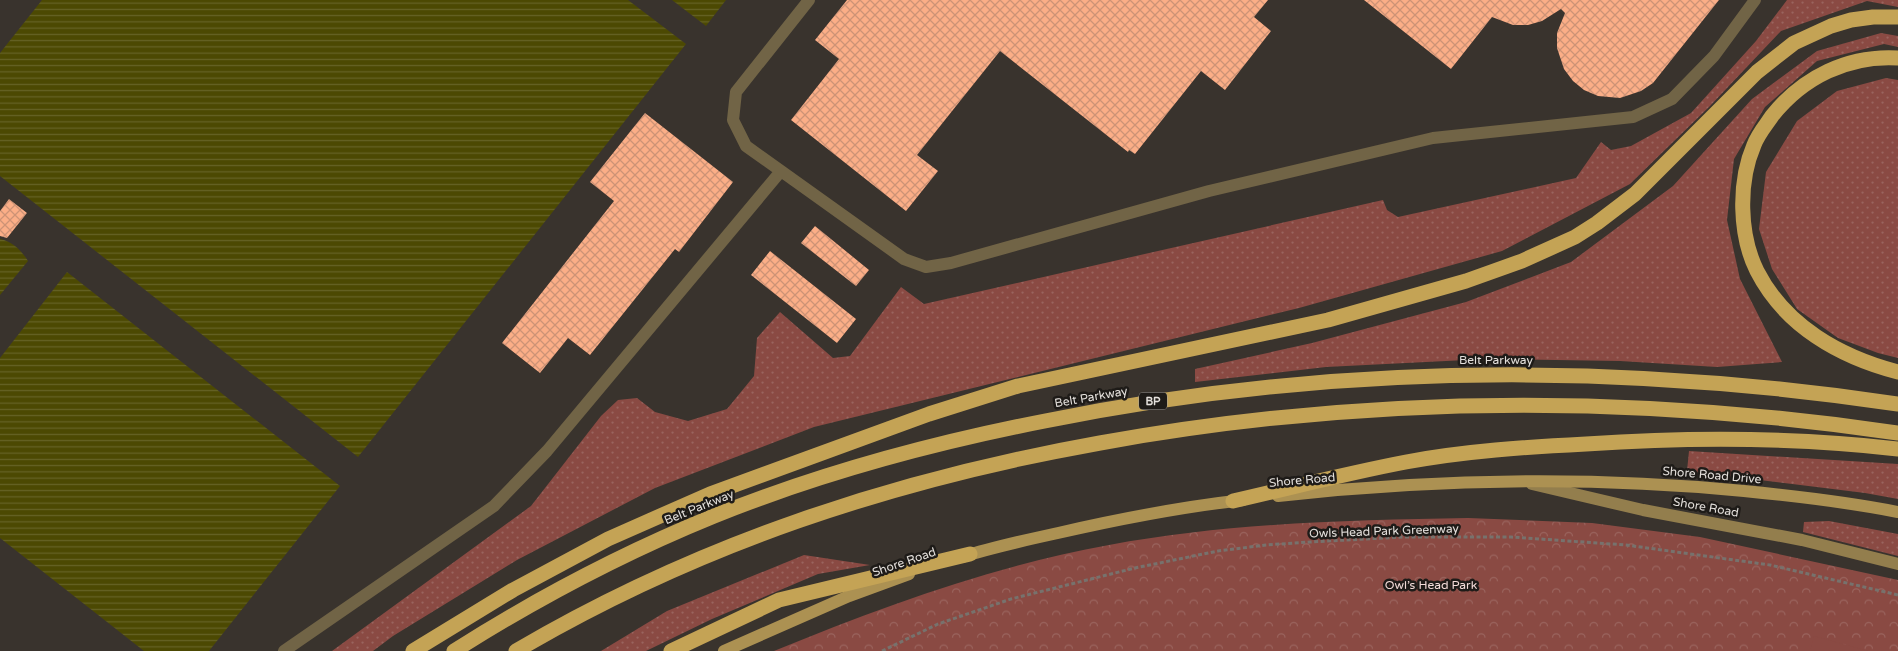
<svg xmlns="http://www.w3.org/2000/svg" width="1898" height="651" viewBox="0 0 1898 651" font-family="'Varela Round',sans-serif">
<style>
.grass{fill:url(#grass-dots)}
.park{fill:url(#park-crowns)}
.pitch{fill:#8a4a43}
.water{fill:url(#water-rules)}
.building{fill:url(#building-cross-hatch)}
.lines{fill:none;stroke-linecap:round;stroke-linejoin:round}
.path{stroke:#77726d;stroke-width:3;stroke-dasharray:4 2.5;stroke-linecap:butt}
.lane{stroke:#716446;stroke-width:12}
.secondary{stroke:#937e4d;stroke-width:12}
.primary{stroke:#ac9152;stroke-width:12}
.highway{stroke:#c4a355;stroke-width:15}
.labels{text-anchor:middle;dominant-baseline:central;stroke-width:5;stroke-linejoin:round;paint-order:stroke}
.shield{fill:#1e1b18;stroke:#a9a5a1;stroke-width:1}
.shield-label{font-size:11px;font-weight:bold;fill:#e4e0dc}
.street-label{font-size:12px;fill:#e4e0dc;stroke:#1e1b18}
.park-label{font-size:12px;fill:#f4dcd9;stroke:#1e1b18}
</style>
<defs>
<pattern id="grass-dots" width="8" height="8" patternUnits="userSpaceOnUse" patternTransform="scale(1.25)"><rect width="8" height="8" fill="#8a4a43"/><path d="M2 2h.1M6 6h.1" fill="none" stroke="#9a645e" stroke-width="1.8" stroke-linecap="round"/></pattern>
<pattern id="park-crowns" width="20" height="18" patternUnits="userSpaceOnUse" patternTransform="scale(1.25)"><rect width="20" height="18" fill="#8a4a43"/><path d="M2 6a3 3 0 1 1 6 0M12 15a3 3 0 1 1 6 0" fill="none" stroke="#9a645e"/></pattern>
<pattern id="water-rules" width="6" height="5" patternUnits="userSpaceOnUse" patternTransform="scale(1.25)"><rect width="6" height="5" fill="#4c4902"/><path d="M0 2.5h6" fill="none" stroke="#666326"/></pattern>
<pattern id="building-cross-hatch" width="8" height="8" patternUnits="userSpaceOnUse" patternTransform="scale(1.25)"><rect width="8" height="8" fill="#fbae87"/><path d="M0 0l8 8M0 8l8-8" fill="none" stroke="#cd9376"/></pattern>
</defs>
<rect width="100%" height="100%" fill="#39332d"/>
<path class="grass" d="M1787,0H1898V7L1867,1L1781,31L1710,106L1630,184L1502,251L1299,308L814,427L655,488L517,560L393,636L373,651H332L531,506L601,416L618,400L637,398L655,412L688,421L727,409L754,376L757,338L780,312L833,358L850,356L901,287L924,304L1383,200L1387,210L1398,217L1576,178L1601,142L1611,150L1631,146L1691,113L1756,41Z
M1881,33L1898,36V47L1884,44L1817,61L1765,107L1734,159L1727,220L1740,279L1782,362L1717,367L1620,361L1486,359L1326,367L1195,382V369L1312,343L1466,302L1571,262L1673,186L1752,99L1817,51Z
M1886,78L1898,80V358L1878,353L1838,338L1797,309L1772,269L1759,229L1766,172L1797,121L1837,91Z
M1689,451L1898,464V499L1865,493L1687,471Z
M1829,521L1898,534V556L1803,532L1804,522Z
M804,555L870,565L818,574L712,619L646,651H601L667,611Z"/>
<path class="park" d="M1468,518L1592,523L1700,537L1898,580V651H774C882,607 993,566 1109,545C1227,523 1348,520 1468,518Z"/>
<path class="pitch" d="M1814,636L1868,651H1810Z"/>
<path class="water" d="M42,0H628L686,44L358,457L0,176V53Z
M672,0H726L706,26Z
M0,239C13,242 21,250 28,261L0,295Z
M67,272L340,486L209,651H144L0,538V358Z"/>
<path class="building" d="M847,0H1268L1254,17L1271,31L1225,90L1201,71L1135,154L1129,150L1128,152L1000,51L917,155L938,171L906,211L791,120L839,59L815,40Z
M1364,0H1719L1653,83L1641,91L1620,98L1598,96L1584,90L1573,81L1564,69L1557,48V33L1565,13L1561,9L1542,21L1528,25H1513L1492,17L1451,69Z
M645,113L733,182L679,252L675,249L590,355L568,338L540,373L502,343L614,201L590,182Z
M9,199L27,213L7,238L0,236V211Z
M815,226L869,270L856,286L801,243Z
M770,251L856,319L837,343L751,275Z"/>
<g class="lines">
<path class="path" d="M882,651L938,624L1011,599L1135,568L1218,551L1266,545L1310,542L1402,537H1511L1626,545L1770,565L1898,595"/>
<path class="lane" d="M809,0L736,92L733,120L746,146L904,259L926,267L951,263L1209,191L1433,138L1633,117L1672,99L1714,56L1755,0
M284,651L494,506L547,451L781,171"/>
<path class="secondary" d="M1532,484L1643,510L1802,540L1898,564"/>
<path class="primary" d="M1278,496C1432,479 1589,476 1744,491C1795,496 1847,502 1898,512
M962,557C993,547 1026,540 1058,533C1119,519 1181,507 1243,500
M724,651L849,596L909,574"/>
<path class="highway" d="M1898,58C1848,55 1803,77 1772,116C1766,125 1758,134 1754,145C1738,182 1739,235 1757,271C1785,326 1840,357 1898,372
M1233,501C1290,488 1348,473 1406,462C1465,451 1526,447 1586,444C1690,437 1794,437 1898,449
M413,651L513,590L608,539L710,494L929,414L1018,386L1328,320L1466,281L1522,261L1575,237L1597,223L1635,194L1757,72L1794,43L1831,26L1851,20L1873,17H1898
M454,651C536,599 623,553 714,516C821,473 932,443 1045,421C1327,364 1615,362 1898,404
M516,651C698,544 893,480 1100,443C1364,395 1632,394 1898,433
M671,651L779,600L970,554"/>
</g>
<g class="labels">
<rect class="shield" x="1139" y="392.5" width="28" height="17" rx="4"/>
<g class="shield-label">
<text x="1153" y="401">BP</text>
</g>
<g class="street-label">
<text x="1496" y="360">Belt Parkway</text>
<text transform="translate(1091 397) rotate(-10)">Belt Parkway</text>
<text transform="translate(1712 475) rotate(5)">Shore Road Drive</text>
<text transform="translate(1302 480) rotate(-5)">Shore Road</text>
<text transform="translate(699 507) rotate(-22)">Belt Parkway</text>
<text transform="translate(1706 507) rotate(10)">Shore Road</text>
<text transform="translate(1384 531) rotate(-2)">Owls Head Park Greenway</text>
<text transform="translate(904 562) rotate(-19)">Shore Road</text>
</g>
<g class="park-label">
<text x="1431" y="585">Owl’s Head Park</text>
</g>
</g>
</svg>
